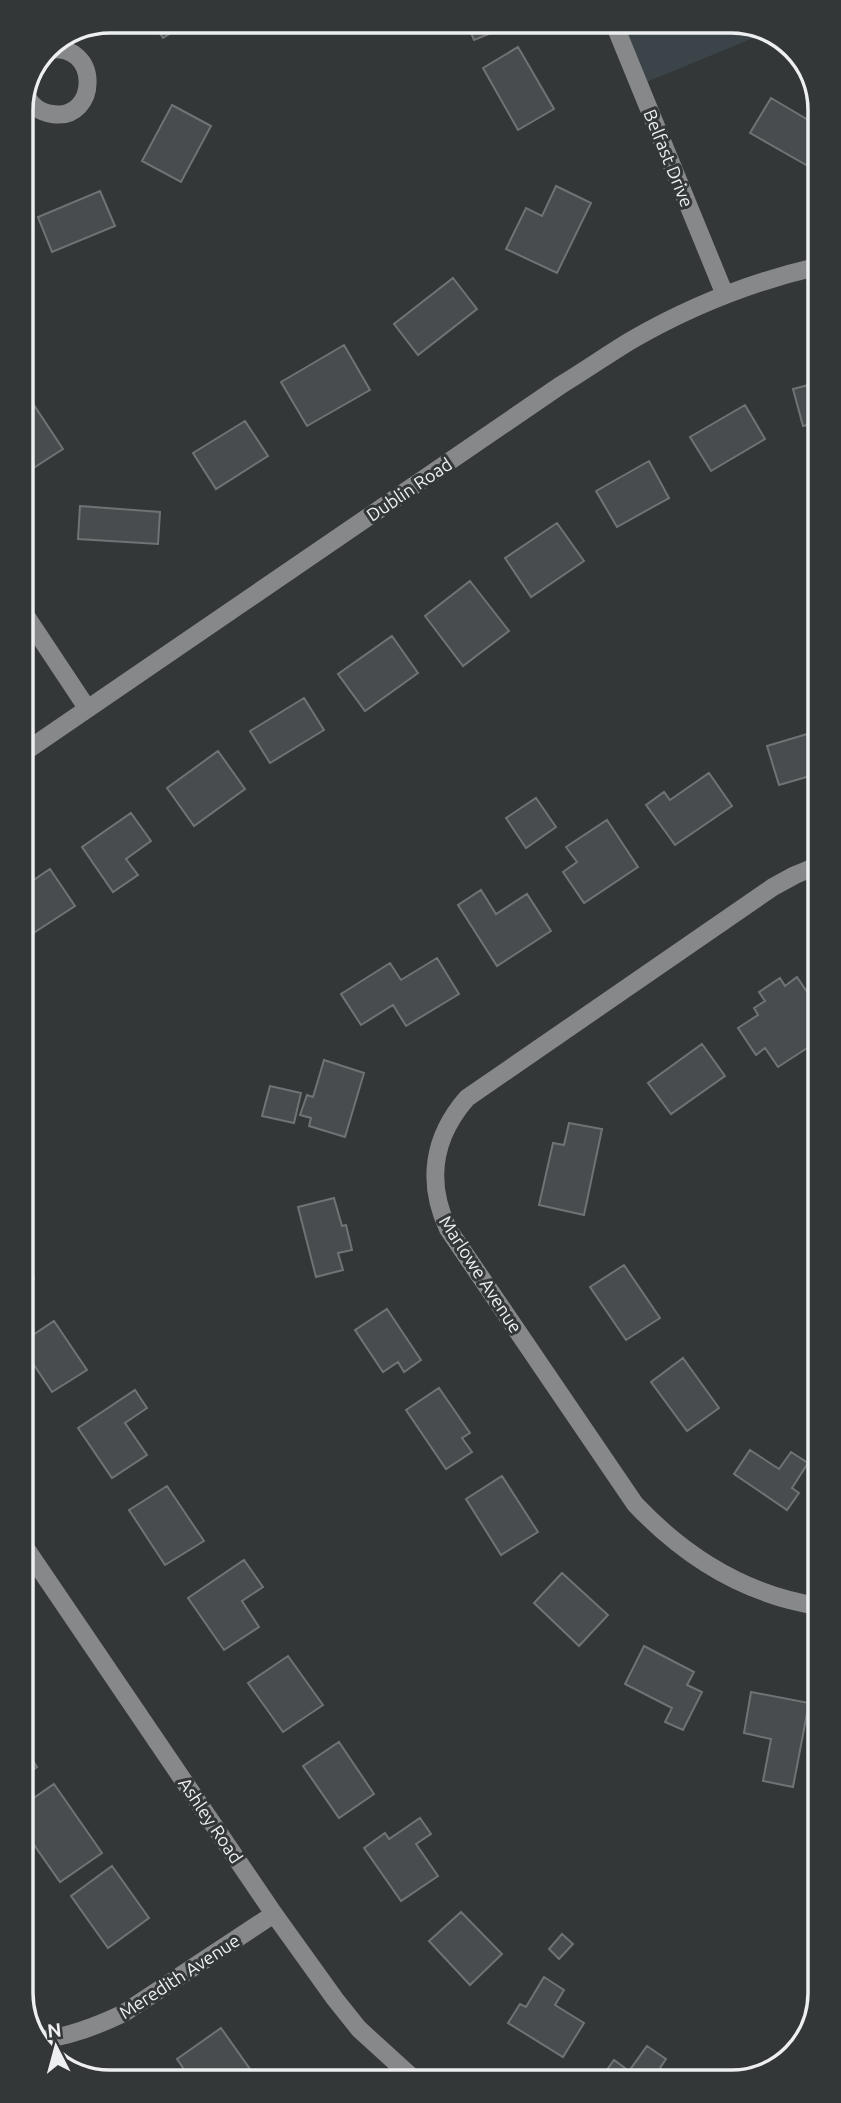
<svg xmlns="http://www.w3.org/2000/svg" width="841" height="2103" viewBox="0 0 841 2103" font-family="Ubuntu,sans-serif">
<style>
.built{fill:#3b4449}
.building{fill:#494c4e;stroke:#707375;stroke-width:2}
.lines{fill:none;stroke-linecap:round;stroke-linejoin:round}
.minor{stroke:#868889;stroke-width:18}
.labels{text-anchor:middle;dominant-baseline:central;stroke-width:6;stroke-linejoin:round;paint-order:stroke}
.street-label{font-size:18px;fill:#edeff0;stroke:#333738}
.rim{fill:none;stroke:#edeff0;stroke-width:3.5}
</style>
<rect width="100%" height="100%" fill="#333738"/>
<path class="built" d="M618,21H737L766,33L644,83Z"/>
<path class="building" d="M152,21H190L163,38Z
M466,21H516V23L474,40Z
M518,47L554,109L518,130L483,68Z
M771,98L815,124L816,154L808,166L750,133Z
M172,105L211,126L181,182L142,161Z
M556,186L591,203L557,273L506,249L526,208L542,216Z
M100,191L115,226L52,252L38,217Z
M453,278L477,309L418,355L394,324Z
M344,345L370,390L307,426L281,382Z
M816,383V423L803,426L793,389Z
M22,387L63,449L32,469L22,454Z
M745,405L765,439L711,471L690,437Z
M245,421L268,456L216,489L193,453Z
M649,461L669,498L617,527L596,491Z
M80,506L160,512L158,544L78,539Z
M557,523L584,561L531,597L505,558Z
M470,581L509,631L463,666L425,616Z
M392,636L418,673L365,711L338,674Z
M304,698L324,730L270,763L250,731Z
M817,731V774L779,785L767,746Z
M218,751L245,789L194,826L167,788Z
M709,773L732,806L675,845L646,805L664,792L670,800Z
M536,798L556,827L526,848L506,818Z
M131,813L151,841L126,859L138,875L113,892L82,847Z
M607,820L638,867L584,903L563,872L577,862L566,847Z
M50,869L75,906L29,936L23,928V887Z
M481,890L496,914L527,894L551,931L497,966L458,905Z
M437,958L459,994L406,1026L393,1005L361,1025L341,994L390,963L401,980Z
M797,977L818,1008V1041L778,1067L765,1048L756,1055L738,1028L758,1015L754,1008L765,1001L759,992L780,978L785,986Z
M702,1044L725,1076L671,1114L648,1083Z
M324,1060L364,1073L345,1137L309,1126L311,1118L300,1115L307,1095L313,1097Z
M270,1086L301,1093L294,1123L262,1116Z
M569,1123L602,1129L584,1215L539,1205L553,1143L564,1145Z
M334,1198L342,1226L346,1225L352,1250L338,1253L343,1270L316,1277L298,1207Z
M24,1265L34,1278L24,1286Z
M624,1265L660,1318L626,1340L590,1287Z
M387,1309L421,1360L404,1372L398,1362L383,1372L355,1330Z
M54,1321L87,1370L52,1392L24,1350V1341Z
M683,1358L719,1408L687,1431L651,1382Z
M439,1388L470,1433L462,1438L472,1452L446,1469L406,1410Z
M135,1390L147,1408L125,1423L147,1455L112,1478L78,1428Z
M750,1450L779,1469L791,1452L808,1463L792,1488L799,1493L787,1510L734,1474Z
M502,1476L538,1532L501,1555L466,1499Z
M167,1486L204,1541L165,1565L129,1510Z
M244,1560L263,1587L242,1601L259,1627L224,1650L188,1598Z
M562,1573L608,1615L579,1646L534,1603Z
M644,1646L694,1672L687,1685L702,1692L683,1730L665,1722L672,1708L625,1684Z
M288,1656L323,1705L283,1732L248,1683Z
M751,1692L809,1703L793,1787L763,1781L771,1739L744,1733Z
M339,1742L374,1794L339,1818L303,1766Z
M25,1749L37,1767L25,1776Z
M54,1784L102,1853L60,1882L25,1832V1804Z
M420,1818L431,1834L416,1844L438,1876L401,1901L364,1848L385,1833L389,1839Z
M112,1866L149,1918L108,1948L71,1896Z
M461,1912L502,1954L470,1985L429,1941Z
M562,1934L573,1944L559,1959L549,1949Z
M544,1977L564,1990L555,2005L584,2023L563,2057L508,2023L520,2004L526,2007Z
M221,2028L257,2079L254,2081H192L177,2059Z
M647,2046L666,2059L660,2068L673,2078H601L614,2060L629,2071Z"/>
<g class="lines">
<path class="minor" d="M613,21L725,295
M26,95C32,106 39,112 52,114C99,122 102,40 46,50
M22,610L87,708
M23,753L561,385C584,371 607,355 630,341C687,308 751,282 816,267
M817,866L795,875L773,887L467,1098C433,1137 426,1182 448,1229L635,1504C685,1557 746,1595 819,1606
M25,1547L274,1914L335,1999L359,2029L415,2080
M39,2040C68,2037 97,2026 124,2013L274,1914"/>
</g>
<g class="labels">
<g class="street-label">
<text transform="translate(669 158) rotate(68)">Belfast Drive</text>
<text transform="translate(409 489) rotate(-34)">Dublin Road</text>
<text transform="translate(481 1274) rotate(57)">Marlowe Avenue</text>
<text transform="translate(211 1820) rotate(56)">Ashley Road</text>
<text transform="translate(179 1976) rotate(-33)">Meredith Avenue</text>
</g>
</g>
<path d="M0 0H841V2103H0ZM110 33H731A77 77 0 0 1 808 110V1993A77 77 0 0 1 731 2070H110A77 77 0 0 1 33 1993V110A77 77 0 0 1 110 33Z" fill="#333738" fill-rule="evenodd"/>
<path class="rim" d="M110 33H731A77 77 0 0 1 808 110V1993A77 77 0 0 1 731 2070H110A77 77 0 0 1 33 1993V110A77 77 0 0 1 110 33Z"/>
<g transform="translate(56 2047) rotate(354)" stroke="#333738" stroke-width="5" paint-order="stroke">
<path d="M0-5L12 26L0 18L-12 26Z" fill="#edeff0"/>
<text y="-10" font-size="19" font-weight="bold" text-anchor="middle" fill="#edeff0">N</text>
</g>
</svg>
